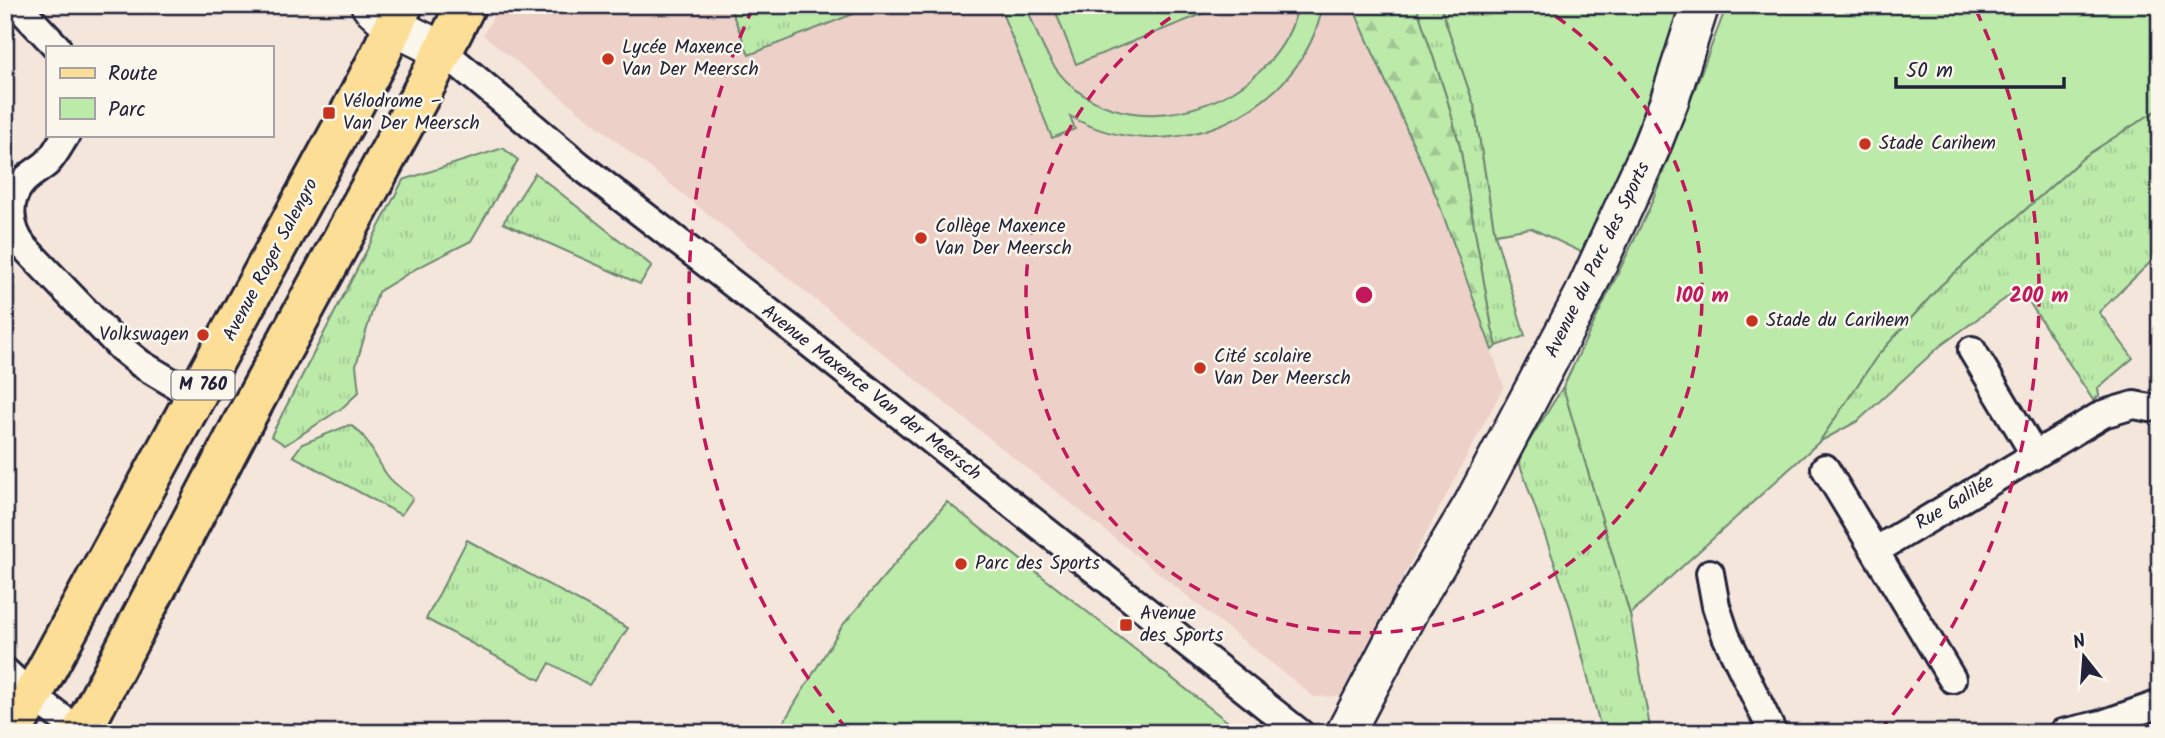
<svg xmlns="http://www.w3.org/2000/svg" width="2165" height="738" viewBox="0 0 2165 738" font-family="Kalam,sans-serif">
<style>
.built{fill:#edd1c9}
.grass{fill:url(#grass-tufts);stroke:#6e8672;stroke-width:2}
.forest{fill:url(#forest-firs);stroke:#6e8672;stroke-width:2}
.green{fill:#bbeaa9;stroke:#6e8672;stroke-width:2}
.lines{fill:none;stroke-linecap:round;stroke-linejoin:round}
.street-casing{stroke:#22223b;stroke-width:32}
.secondary-casing{stroke:#22223b;stroke-width:42}
.primary-casing{stroke:#22223b;stroke-width:44}
.street{stroke:#fbf7ec;stroke-width:26}
.secondary{stroke:#fbf7ec;stroke-width:37}
.primary{stroke:#fcde96;stroke-width:38}
.ring{fill:none;stroke:#c2185b;stroke-width:3.5;stroke-dasharray:12 9}
.poi-dot{fill:#c8321e;stroke:#fbf7ec;stroke-width:2.5}
.labels{text-anchor:middle;dominant-baseline:central;stroke-width:5;stroke-linejoin:round;paint-order:stroke}
.shield{fill:#fbf7ec;stroke:#636270;stroke-width:2}
.shield-label{font-size:18px;font-weight:bold;fill:#22223b}
.poi-label{font-size:19px;fill:#22223b;stroke:#fbf7ec;text-anchor:start}
.street-label{font-size:19px;fill:#22223b;stroke:#fbf7ec}
.centre{fill:#c2185b;stroke:#fbf7ec;stroke-width:3.5}
.ring-label{font-size:21px;text-anchor:middle;font-weight:bold;fill:#c2185b;stroke:#fbf7ec;stroke-width:5;stroke-linejoin:round;paint-order:stroke}
</style>
<defs>
<pattern id="grass-tufts" width="24" height="20" patternUnits="userSpaceOnUse" patternTransform="scale(1.75)"><rect width="24" height="20" fill="#bbeaa9"/><path d="M3 7l-1-3M5 7V3M7 7l1-3M15 17l-1-3M17 17v-4M19 17l1-3" fill="none" stroke="#a0c892"/></pattern>
<pattern id="forest-firs" width="22" height="20" patternUnits="userSpaceOnUse" patternTransform="scale(1.75)"><rect width="22" height="20" fill="#bbeaa9"/><path d="M5 1l3.5 6h-7zM16 11l3.5 6h-7z" fill="#a0c892"/></pattern>
</defs>
<rect width="100%" height="100%" fill="#f5e6dc"/>
<filter id="ink" filterUnits="userSpaceOnUse"><feTurbulence type="fractalNoise" baseFrequency=".0143" numOctaves="2"/><feDisplacementMap in="SourceGraphic" scale="14" xChannelSelector="R" yChannelSelector="G"/><feConvolveMatrix kernelMatrix="1 2 1 2 8 2 1 2 1" color-interpolation-filters="sRGB"/></filter>
<g filter="url(#ink)">
<path class="built" d="M500,5H1352L1437,198L1504,386L1340,696L1314,697L483,35Z"/>
<path class="grass" d="M729,5H876L749,55Z
M1416,5H1440L1474,105L1495,234L1525,336L1497,346L1492,328L1460,147L1447,99Z
M2160,108V253L2099,312L2133,358L2098,388L2099,396L2093,400L2020,288L1940,346L1858,421L1819,442L1877,356L1940,286L2085,156Z
M503,148L518,160L471,241L417,268L378,292L356,365L359,392L342,408L285,445L271,436L403,180Z
M535,173L652,266L640,284L503,223Z
M1563,387L1630,614L1651,733H1602L1570,607L1518,459Z
M349,425C367,432 375,459 387,475C394,484 404,491 413,498L401,515L293,456L302,444Z
M467,540L628,628L589,685L550,663L540,680L426,619Z"/>
<path class="forest" d="M1352,5H1416L1447,99L1460,147L1492,328L1497,346L1492,350L1437,198Z"/>
<path class="green" d="M999,5H1026C1038,36 1048,67 1074,88C1147,148 1280,98 1298,5H1323C1301,116 1166,172 1070,116L1075,129L1052,138Z
M1053,5H1225L1076,64Z
M1440,5H1681C1654,90 1622,173 1581,252L1531,228L1495,234L1474,105Z
M1727,5H2160V108L2085,156L1940,286L1877,356L1819,442L1630,614L1563,387L1649,209Z
M947,502L1242,733H777L842,626Z"/>
<g class="lines">
<defs>
<path id="street" d="M17,5L57,47
M443,51L579,165L794,331L1300,733
M66,135C60,144 55,155 47,163C39,170 28,175 21,184C6,202 10,229 23,246L120,347L141,364L196,397
M1972,350L2035,455
M1825,468L1952,679
M1875,551L2103,414L2134,405L2150,408
M1710,573L1716,606L1726,636L1773,733
M5,671L32,696L81,732
M2062,733L2102,724L2160,704"/>
<path id="secondary" d="M370,5L393,26L443,51
M1345,733L1411,607L1473,504L1583,296L1650,150L1669,102L1700,5"/>
<path id="primary" d="M12,733L344,124L380,55L403,5
M81,733L241,426L429,79L466,5"/>
</defs>
<use href="#street" class="street-casing"/>
<use href="#secondary" class="secondary-casing"/>
<use href="#primary" class="primary-casing"/>
<use href="#street" class="street"/>
<use href="#secondary" class="secondary"/>
<use href="#primary" class="primary"/>
</g>
</g>
<g class="ring">
<path d="M1538 5A338 338 0 1 1 1190 5"/>
<path d="M847 729A675 675 0 0 1 752 10M1976 10A675 675 0 0 1 1881 729"/>
</g>
<g class="poi-dot">
<circle cx="608" cy="59" r="7"/>
<rect x="322" y="106" width="14" height="14" rx="3.5"/>
<circle cx="1865" cy="144" r="7"/>
<circle cx="921" cy="238" r="7"/>
<circle cx="1752" cy="321" r="7"/>
<circle cx="203" cy="335" r="7"/>
<circle cx="1200" cy="368" r="7"/>
<circle cx="961" cy="564" r="7"/>
<rect x="1119" y="618" width="14" height="14" rx="3.5"/>
</g>
<g class="labels">
<rect class="shield" x="171.5" y="370.5" width="63" height="29" rx="5"/>
<g class="shield-label">
<text x="203" y="385">M 760</text>
</g>
<g class="poi-label">
<text x="622" y="48">Lycée Maxence<tspan x="622" dy="22">Van Der Meersch</tspan></text>
<text x="343" y="102">Vélodrome –<tspan x="343" dy="22">Van Der Meersch</tspan></text>
<text x="1879" y="144">Stade Carihem</text>
<text x="935" y="227">Collège Maxence<tspan x="935" dy="22">Van Der Meersch</tspan></text>
<text x="1766" y="321">Stade du Carihem</text>
<text x="189" y="335" text-anchor="end">Volkswagen</text>
<text x="1214" y="357">Cité scolaire<tspan x="1214" dy="22">Van Der Meersch</tspan></text>
<text x="975" y="564">Parc des Sports</text>
<text x="1140" y="614">Avenue<tspan x="1140" dy="22">des Sports</tspan></text>
</g>
<g class="street-label">
<text transform="translate(271 260) rotate(-62)">Avenue Roger Salengro</text>
<text transform="translate(1598 260) rotate(-64)">Avenue du Parc des Sports</text>
<text transform="translate(871 393) rotate(38)">Avenue Maxence Van der Meersch</text>
<text transform="translate(1955 503) rotate(-31)">Rue Galilée</text>
</g>
</g>
<circle cx="1364" cy="295" r="10" class="centre"/>
<g class="ring-label">
<text x="1702" y="302">100 m</text>
<text x="2039" y="302">200 m</text>
</g>
<rect width="2165" height="738" fill="none" stroke="#fbf7ec" stroke-width="28"/>
<rect x="14" y="14" width="2137" height="710" fill="none" stroke="#22223b" stroke-width="2.5" filter="url(#ink)"/>
<rect x="46" y="46" width="228" height="91" fill="#fbf7ec" stroke="#a4a2a5" stroke-width="2"/>
<rect x="60" y="68" width="35" height="10" fill="#fcde96" stroke="#a4a2a5" stroke-width="2"/>
<text x="108" y="80" font-size="21" fill="#22223b">Route</text>
<rect x="60" y="98" width="35" height="21" fill="#bbeaa9" stroke="#a4a2a5" stroke-width="2"/>
<text x="108" y="116" font-size="21" fill="#22223b">Parc</text>
<g transform="translate(2084 657) rotate(343)" stroke="#fbf7ec" stroke-width="5" paint-order="stroke">
<path d="M0-5L12 26L0 18L-12 26Z" fill="#22223b"/>
<text y="-10" font-size="19" font-weight="bold" text-anchor="middle" fill="#22223b">N</text>
</g>
<path d="M1896 77v10h168v-10" fill="none" stroke="#22223b" stroke-width="3.5"/>
<text x="1906" y="77" font-size="21" fill="#22223b" stroke="#fbf7ec" stroke-width="5" paint-order="stroke">50 m</text>
</svg>
